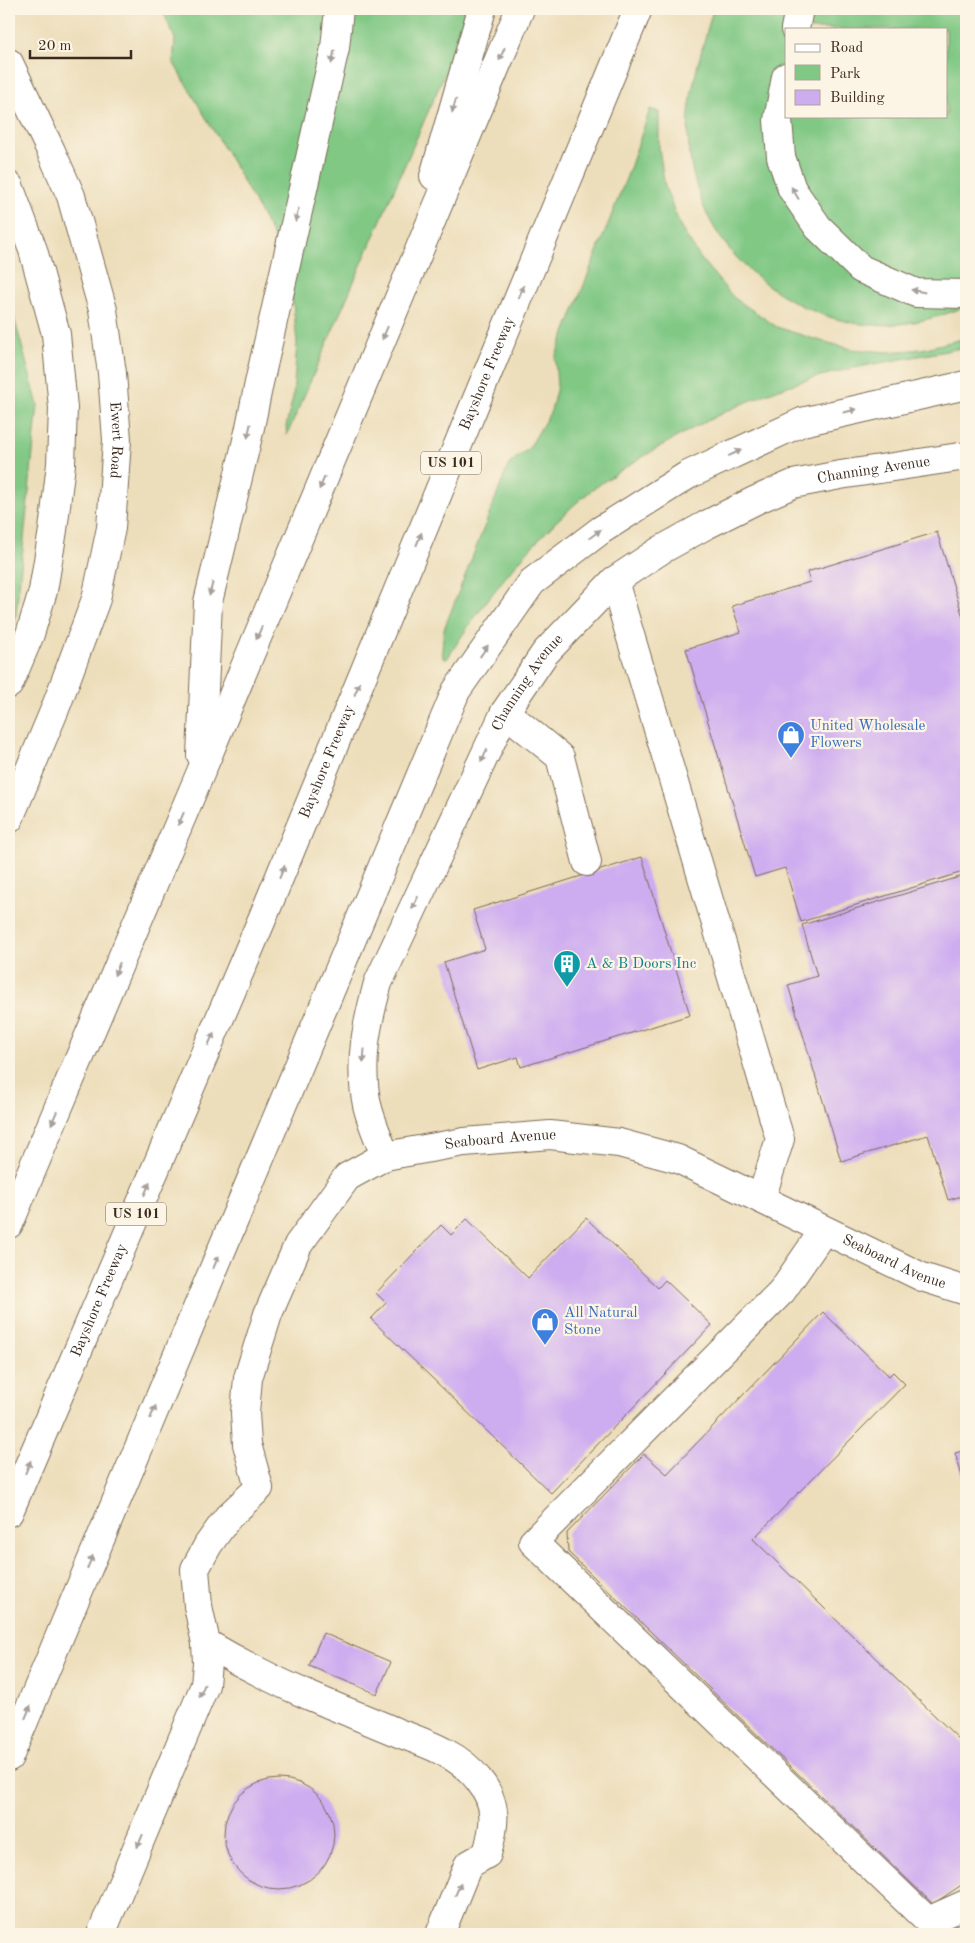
<svg xmlns="http://www.w3.org/2000/svg" width="975" height="1943" viewBox="0 0 975 1943" font-family="'Old Standard TT',serif">
<style>
.green{fill:#80c884;stroke:#5e7951;fill-rule:evenodd}
.building{fill:#ceacf0}
.lines{fill:none;stroke-linecap:round;stroke-linejoin:round}
.minor-casing{stroke:#796955;stroke-width:30}
.highway-casing{stroke:#796955;stroke-width:30}
.minor{stroke:#fff;stroke-width:28}
.highway{stroke:#fff;stroke-width:28}
.oneway{fill:#a79f9a}
.labels{text-anchor:middle;dominant-baseline:central;stroke-width:4.5;stroke-linejoin:round;paint-order:stroke}
.shield{fill:#fcf5e5;stroke:#75675a;stroke-width:1}
.shield-label{font-size:14px;font-weight:bold;fill:#3b2a1e}
.street-label{font-size:15px;fill:#3b2a1e;stroke:#fcf5e5}
.shop-label{font-size:15px;fill:#366cbe;stroke:#fcf5e5;text-anchor:start}
.culture-label{font-size:15px;fill:#0d838f;stroke:#fcf5e5;text-anchor:start}
</style>
<rect width="100%" height="100%" fill="#fcf5e5"/>
<filter id="ink" filterUnits="userSpaceOnUse"><feTurbulence type="fractalNoise" baseFrequency=".02" numOctaves="2"/><feDisplacementMap in="SourceGraphic" scale="10" xChannelSelector="R" yChannelSelector="G"/><feConvolveMatrix kernelMatrix="1 2 1 2 8 2 1 2 1" color-interpolation-filters="sRGB"/></filter>
<filter id="wash" filterUnits="userSpaceOnUse"><feTurbulence type="fractalNoise" baseFrequency=".0096" numOctaves="4" result="noise"/><feDisplacementMap in="SourceGraphic" scale="20" xChannelSelector="R" yChannelSelector="G"/><feGaussianBlur stdDeviation="1.12" result="paint"/><feColorMatrix in="noise" values="0 0 0 0 0 0 0 0 0 0 0 0 0 0 0 0 0 1.4 0 .05"/><feComposite in="paint" operator="in"/></filter>
<g filter="url(#wash)">
<rect width="100%" height="100%" fill="#eddebb"/>
<path class="green" d="M162,9H473L287,435L286,426L293,397L297,343L291,283L272,234L238,172L173,62L175,39Z
M713,9H966V306C941,317 914,324 886,325C818,328 743,281 711,222C699,200 692,175 689,150C684,101 701,55 713,9ZM786,29H946V116H786Z
M650,109L659,112V148L665,187L681,228L701,259L733,297L777,327L814,339L852,349L887,352L922,349L966,338V347C915,358 861,364 810,379C752,396 698,424 646,455C621,470 596,485 574,505C525,549 482,603 447,659L443,657L442,649L444,629L509,464L529,448L551,411L557,386L555,358L629,171Z
M9,299L38,405L16,615L9,631Z"/>
<g id="blocks">
<path class="building" d="M937,532L966,627V871L801,922L785,868L755,877L686,649L741,632L732,606L810,582L807,572Z
M642,857L690,1015L521,1067L518,1057L477,1070L444,962L485,949L473,910Z
M966,875V1195L948,1200L928,1135L841,1161L788,985L817,976L802,925Z
M586,1218L658,1288L665,1280L712,1325L551,1493L371,1319L386,1303L376,1293L441,1225L451,1235L467,1219L528,1278Z
M823,1312L889,1376L893,1372L905,1384L753,1539L966,1746V1815L963,1819L966,1823V1882L933,1904L568,1552L567,1533L644,1454L667,1474Z
M966,1450V1489L955,1453Z
M323,1633L391,1662L377,1694L309,1666Z
M224 1834a55 55 0 1 1 110 0a55 55 0 1 1-110 0Z"/>
</g>
</g>
<g filter="url(#ink)">
<use href="#blocks" fill-opacity="0" stroke="#796955" stroke-width="1"/>
<g class="lines">
<defs>
<g id="minor">
<path id="s1" d="M9,63L51,151L71,196L103,310L112,373L117,440L111,528L96,599L55,709L9,819"/>
<path d="M9,186L33,250L56,334L63,408L61,464L53,530L43,591L30,634L9,684"/>
<path d="M614,581L780,1139L761,1199"/>
<path d="M505,712L560,757L587,862"/>
<path id="s2" d="M385,1156C379,1139 371,1122 367,1105C358,1062 367,1023 378,983L505,712L545,653L614,581L661,550L706,525L756,500L793,484L840,475L966,456"/>
<path d="M824,1230L782,1291L533,1542L928,1921L966,1904"/>
<path d="M206,1643C240,1663 275,1681 312,1697C340,1709 368,1720 396,1732C425,1743 459,1754 478,1779C499,1804 495,1825 487,1854L468,1865L440,1934"/>
<path id="s3" d="M101,1934L205,1685L207,1663L206,1643L198,1606L195,1569L208,1545L228,1517L259,1488L247,1444L245,1413L248,1378L268,1314L298,1245L347,1177L385,1156L464,1142L550,1135L619,1143L678,1159L922,1277L966,1291"/>
</g>
<g id="highway">
<path d="M795,29L799,9"/>
<path d="M786,77L778,120L781,157L792,189L818,227L861,269L916,293L966,294"/>
<path d="M434,176L482,9"/>
<path d="M201,755L208,602L249,432L259,383L335,48L339,9"/>
<path d="M9,1224L200,774L520,9"/>
<path id="s4" d="M9,1512L263,917L638,9"/>
<path d="M9,1757L456,691L532,582L601,530L688,475L802,422L966,385"/>
</g>
</defs>
<use href="#minor" class="minor-casing"/>
<use href="#highway" class="highway-casing"/>
<use href="#minor" class="minor"/>
<use href="#highway" class="highway"/>
</g>
<defs><path id="oneway-solid" d="M-6-.8H1V-3.2L6.5 0L1 3.2V.8H-6Z" transform="scale(1.25)"/></defs>
<g class="oneway">
<use href="#oneway-solid" transform="translate(502 54) rotate(113)"/>
<use href="#oneway-solid" transform="translate(333 57) rotate(103)"/>
<use href="#oneway-solid" transform="translate(454 106) rotate(106)"/>
<use href="#oneway-solid" transform="translate(795 193) rotate(-121)"/>
<use href="#oneway-solid" transform="translate(297 215) rotate(103)"/>
<use href="#oneway-solid" transform="translate(918 291) rotate(-169)"/>
<use href="#oneway-solid" transform="translate(521 292) rotate(-68)"/>
<use href="#oneway-solid" transform="translate(385 333) rotate(113)"/>
<use href="#oneway-solid" transform="translate(850 411) rotate(-14)"/>
<use href="#oneway-solid" transform="translate(249 431) rotate(102)"/>
<use href="#oneway-solid" transform="translate(735 453) rotate(-25)"/>
<use href="#oneway-solid" transform="translate(322 483) rotate(113)"/>
<use href="#oneway-solid" transform="translate(595 534) rotate(-37)"/>
<use href="#oneway-solid" transform="translate(419 539) rotate(-68)"/>
<use href="#oneway-solid" transform="translate(211 589) rotate(104)"/>
<use href="#oneway-solid" transform="translate(259 633) rotate(113)"/>
<use href="#oneway-solid" transform="translate(484 651) rotate(-55)"/>
<use href="#oneway-solid" transform="translate(357 689) rotate(-68)"/>
<use href="#oneway-solid" transform="translate(484 756) rotate(115)"/>
<use href="#oneway-solid" transform="translate(181 819) rotate(113)"/>
<use href="#oneway-solid" transform="translate(282 872) rotate(-68)"/>
<use href="#oneway-solid" transform="translate(415 903) rotate(115)"/>
<use href="#oneway-solid" transform="translate(117 969) rotate(113)"/>
<use href="#oneway-solid" transform="translate(211 1039) rotate(-67)"/>
<use href="#oneway-solid" transform="translate(364 1056) rotate(94)"/>
<use href="#oneway-solid" transform="translate(54 1118) rotate(113)"/>
<use href="#oneway-solid" transform="translate(147 1189) rotate(-67)"/>
<use href="#oneway-solid" transform="translate(216 1262) rotate(-67)"/>
<use href="#oneway-solid" transform="translate(153 1412) rotate(-67)"/>
<use href="#oneway-solid" transform="translate(28 1467) rotate(-67)"/>
<use href="#oneway-solid" transform="translate(90 1562) rotate(-67)"/>
<use href="#oneway-solid" transform="translate(202 1691) rotate(111)"/>
<use href="#oneway-solid" transform="translate(28 1712) rotate(-67)"/>
<use href="#oneway-solid" transform="translate(140 1841) rotate(113)"/>
<use href="#oneway-solid" transform="translate(458 1889) rotate(-68)"/>
</g>
</g>
<defs>
<symbol id="shop-pin" viewBox="-11 -11 22 30"><path d="M0 17L-7.5 6A9.5 9.5 0 1 1 7.5 6Z" fill="#3f7fe0" stroke="#fcf5e5"/><path d="M-5-2.5h2.3a2.7 3.5 0 0 1 5.4 0H5L5.5 6h-11ZM-1.5-2.5h3a1.5 2.3 0 0 0-3 0Z" fill="#fff"/></symbol>
<symbol id="building-pin" viewBox="-11 -11 22 30"><path d="M0 17L-7.5 6A9.5 9.5 0 1 1 7.5 6Z" fill="#0f9aa8" stroke="#fcf5e5"/><path d="M-4-6H4V6H1V3H-1V6H-4ZM-2.5-4.3h1.7v1.8h-1.7ZM.8-4.3h1.7v1.8H.8ZM-2.5-1h1.7V.8h-1.7ZM.8-1h1.7V.8H.8Z" fill="#fff"/></symbol>
</defs>
<g fill-rule="evenodd">
<use href="#shop-pin" x="775" y="719" width="32" height="43"/>
<use href="#building-pin" x="551" y="948" width="32" height="43"/>
<use href="#shop-pin" x="529" y="1306" width="32" height="43"/>
</g>
<g class="labels">
<g class="shield">
<rect x="421" y="451.5" width="60" height="23" rx="4"/>
<rect x="106" y="1202.5" width="60" height="23" rx="4"/>
</g>
<g class="shield-label">
<text x="451" y="463">US 101</text>
<text x="136" y="1214">US 101</text>
</g>
<g class="street-label">
<text stroke="none"><textPath href="#s4" startOffset="1235">Bayshore Freeway</textPath></text>
<text stroke="none"><textPath href="#s1" startOffset="396">Ewert Road</textPath></text>
<text stroke="none"><textPath href="#s2" startOffset="934">Channing Avenue</textPath></text>
<text stroke="none"><textPath href="#s2" startOffset="514">Channing Avenue</textPath></text>
<text stroke="none"><textPath href="#s4" startOffset="815">Bayshore Freeway</textPath></text>
<text stroke="none"><textPath href="#s3" startOffset="989">Seaboard Avenue</textPath></text>
<text stroke="none"><textPath href="#s3" startOffset="1409">Seaboard Avenue</textPath></text>
<text stroke="none"><textPath href="#s4" startOffset="230">Bayshore Freeway</textPath></text>
</g>
<g class="shop-label">
<text x="810" y="726">United Wholesale<tspan x="810" dy="17">Flowers</tspan></text>
<text x="564" y="1313">All Natural<tspan x="564" dy="17">Stone</tspan></text>
</g>
<g class="culture-label">
<text x="586" y="964">A &amp; B Doors Inc</text>
</g>
</g>
<rect width="975" height="1943" fill="none" stroke="#fcf5e5" stroke-width="30"/>
<rect x="785" y="28" width="162" height="90" fill="#fcf5e5" stroke="#afa495"/>
<rect x="795" y="44" width="25" height="8" fill="#ffffff" stroke="#afa495"/>
<text x="830" y="52" font-size="15" fill="#3b2a1e">Road</text>
<rect x="795" y="65" width="25" height="15" fill="#80c884" stroke="#afa495"/>
<text x="830" y="78" font-size="15" fill="#3b2a1e">Park</text>
<rect x="795" y="90" width="25" height="15" fill="#ceacf0" stroke="#afa495"/>
<text x="830" y="102" font-size="15" fill="#3b2a1e">Building</text>
<path d="M30 50v8h101v-8" fill="none" stroke="#3b2a1e" stroke-width="2.5"/>
<text x="38" y="50" font-size="15" fill="#3b2a1e" stroke="#fcf5e5" stroke-width="4" paint-order="stroke">20 m</text>
</svg>
